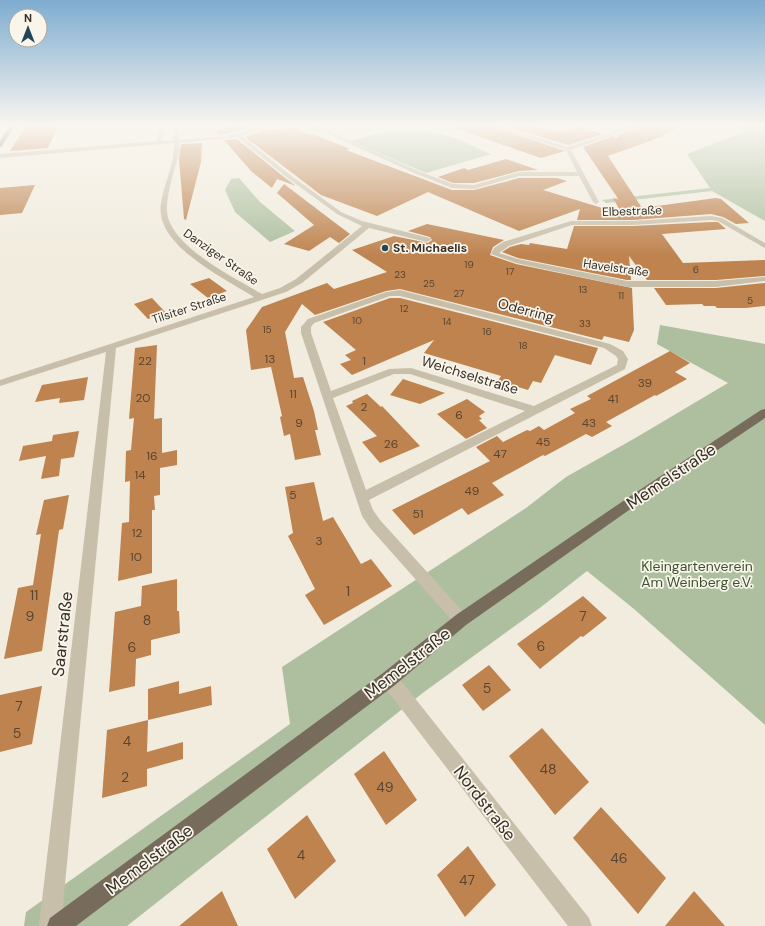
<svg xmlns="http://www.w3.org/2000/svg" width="765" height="926" viewBox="0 0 765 926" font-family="'DM Sans',sans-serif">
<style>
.green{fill:#adbf9f}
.building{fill:#be834f}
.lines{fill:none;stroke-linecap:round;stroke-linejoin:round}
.minor{fill:#c8bfaa;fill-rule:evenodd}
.major{fill:#776b5b;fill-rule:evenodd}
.poi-dot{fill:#214655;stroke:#f9f5ea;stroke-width:1.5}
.labels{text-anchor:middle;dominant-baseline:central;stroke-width:3.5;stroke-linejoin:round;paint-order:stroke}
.far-number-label{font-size:10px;fill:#584532}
.far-street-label{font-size:12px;fill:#363029;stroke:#f9f5ea}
.far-poi-label{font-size:12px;font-weight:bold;fill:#363029;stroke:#f9f5ea;text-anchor:start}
.number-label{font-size:12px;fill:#584532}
.street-label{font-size:14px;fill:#363029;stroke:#f9f5ea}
.park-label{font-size:14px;fill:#3d532f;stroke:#f9f5ea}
.near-number-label{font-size:14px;fill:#584532}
.near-street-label{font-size:17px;fill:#363029;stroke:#f9f5ea}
</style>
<rect width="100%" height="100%" fill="#f1ecde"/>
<path class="green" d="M731,126H765V221L712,191L606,203L602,200L710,188L687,154L748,130Z
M389,130C404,132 420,130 436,133C456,136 473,147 491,154L426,173L350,141Z
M239,178L260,202L295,231L270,242L235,212L225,190L231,179Z
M660,325L765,344V725L634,609L587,571L541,607L424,692L127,926H24L26,912L290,724L282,667L526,508L566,477L637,437L728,383L657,344Z"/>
<path class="building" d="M26,126H58L48,148L10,151Z
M233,126L250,128L220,135L216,131Z
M455,126H491L565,151L541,158L454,128Z
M505,126H529L537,128L542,127L558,132L577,126L603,134L568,145Z
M639,126H683L662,135L664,136L608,156L642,208L716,198L721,199L749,223L736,224L723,217L711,214L633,220H577L580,209L519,231L428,192L377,216L321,195L245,137L264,130L298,127L309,135L313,134L350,149L346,150L452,190H474L519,178H557L567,181L543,190L622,214L613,198L619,200L583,147L613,136L618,138V135Z
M237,139L284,177L296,186L277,179L272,188L251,171L224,140Z
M202,143L201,162L186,220L184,219L179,159L181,144Z
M506,159L538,170L519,171L474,183H453L438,177L464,168L468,170Z
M284,184L334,222L350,234L339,243L330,237L309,251L284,244L314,225L277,193Z
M35,185L22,213L0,215V188Z
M711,222H718L726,229L662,234L683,263L765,260V276L716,280H647L629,256L631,280H627L518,258L502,252L510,247L521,244L529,245L530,243L567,249L574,226H633Z
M427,224L504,240L493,247L490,255L516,264L632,288L634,330L629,342L604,336L602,340L400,289L386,291L315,315L302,304L285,332L294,378L303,377L314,411L318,430H315L321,455L295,460L290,434L284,436L280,417L282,416L271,367L251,370L246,330L262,307L327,283L334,289L387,272L352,250L394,236L428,243L432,240L430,237L408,231Z
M209,278L227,291L208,298L190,284Z
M765,283V306L746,308H717L715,306H704L702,304L666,305L654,288H716Z
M152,298L166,313L148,319L134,304Z
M390,298H400L598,348L591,365L555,355L541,383L533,381L528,390L498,381L501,376L424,353L434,340L352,375L340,364L351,360L345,355L356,350L323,322Z
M157,345L154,419L162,418V453L177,450V465L160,468V495L154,496L155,510H152V573L118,581L122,523L129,522L130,481L125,482L126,451L131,450L134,418L129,419L135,348Z
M670,351L690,363L675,372L687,379L656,396L655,395L606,422L612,426L592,437L586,434L545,456L543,455L492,483L504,495L468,515L462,508L414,535L392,510L490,461L476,447L497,436L503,442L527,430L530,431L539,426L544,430L575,413L570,409L591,399L587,396Z
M88,377L84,400L59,403L60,398L35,402L42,385Z
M403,379L445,393L420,404L390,395Z
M367,394L381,407L382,406L420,446L380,463L362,442L377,436L346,406L353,403L352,401Z
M467,399L485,412L479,416L482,419L479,420L487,428L466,439L437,414Z
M79,431L74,457L61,459L59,476L41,479L46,456L19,461L23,446L52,441L53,435Z
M314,482L323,521L333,517L361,564L371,559L392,586L324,625L305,595L315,589L288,536L293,533L285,487Z
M69,495L63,529L59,530L42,651L4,659L18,588L33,585L41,534L36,535L44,500Z
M177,579V611H179L180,633L151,640V655L136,659L135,686L109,692L115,612L141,606L142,586Z
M583,596L607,618L583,637L581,636L540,669L517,644Z
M489,665L511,690L483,711L462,685Z
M179,681V694L211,686L212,705L148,720V689Z
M42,686L32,744L0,752V695Z
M148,720L147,752L183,742V759L147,769V786L102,798L107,730Z
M542,728L589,782L555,815L509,756Z
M384,751L417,800L386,825L354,774Z
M601,807L666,878L638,914L573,838Z
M307,815L336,861L295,899L267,849Z
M468,846L496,885L465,917L437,875Z
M222,891L238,926H179Z
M694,891L725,926H665Z"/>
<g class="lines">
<path class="minor" d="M159,126H165L162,141L174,140L173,126H179V140C198,138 218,138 236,134C248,131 258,126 271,126L242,136L289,174L341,212L362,221L430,238L431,240L427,242L369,228L302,283L286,292L116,348L61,926H39L106,352L0,386V380L254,297C224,278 154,245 161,203C164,184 175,163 174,143L0,158V154L157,141ZM237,137L285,176L337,214L362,226L296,279L280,288L262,294C235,278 169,246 167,211C166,193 176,167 180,148L179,143Z
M311,126H318L418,171L453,184L474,185L519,172H577L566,150L492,126H500L568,147L630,126H638L571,150L599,202L596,204L593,202L579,176H519L474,189L452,188L414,173Z
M711,216L722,218L765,243V248L718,221L711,220L633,225H572L509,246L499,253L518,259L627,281H716L765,277V281L716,287H627L516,263L491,254L494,248L503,242L571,221H633Z
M400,290L610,344L623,351L628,359L625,369L369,500L373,510L380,520L466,615L469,620L466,625L461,627L456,625L370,528L362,516L301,333V327L308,319L386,292ZM390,296H400L604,348L616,356L618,359L617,365L534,406L411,368L389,369L331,391L311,333V327L314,323ZM394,374H410L525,411L366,490L333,398Z
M389,671L395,673L589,918L592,926H568L383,685L381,679L383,673Z"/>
<path class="major" d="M9,126H15L2,146L0,147V141Z
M765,409V418L639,503L466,625L395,685L76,926H47L50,918L383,673L456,615L629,497L761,410Z"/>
</g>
<linearGradient id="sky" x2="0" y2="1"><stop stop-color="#7eacd0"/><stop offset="0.49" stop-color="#f9f6f0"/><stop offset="1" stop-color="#f9f6f0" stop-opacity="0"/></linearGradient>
<rect width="765" height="256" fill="url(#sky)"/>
<circle class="poi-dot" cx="385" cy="248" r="4"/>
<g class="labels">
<g class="far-number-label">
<text x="469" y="264">19</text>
<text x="696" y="269">6</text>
<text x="510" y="271">17</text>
<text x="400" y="274">23</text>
<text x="429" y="283">25</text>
<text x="583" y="289">13</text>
<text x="459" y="293">27</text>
<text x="621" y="295">11</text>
<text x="750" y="300">5</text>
<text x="404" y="308">12</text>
<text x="357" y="320">10</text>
<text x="447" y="321">14</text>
<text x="585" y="323">33</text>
<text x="267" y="329">15</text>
<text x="487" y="331">16</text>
<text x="523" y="345">18</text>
</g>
<g class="far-street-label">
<text transform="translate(632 211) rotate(-2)">Elbestraße</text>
<text transform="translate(221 257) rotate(35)">Danziger Straße</text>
<text transform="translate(616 268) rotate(8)">Havelstraße</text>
<text transform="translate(189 308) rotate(-18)">Tilsiter Straße</text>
</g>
<g class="far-poi-label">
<text x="393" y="248">St. Michaelis</text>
</g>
<g class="number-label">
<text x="270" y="359">13</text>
<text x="145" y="361">22</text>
<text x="364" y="361">1</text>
<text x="645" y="383">39</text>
<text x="293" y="394">11</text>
<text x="143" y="398">20</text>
<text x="613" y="399">41</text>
<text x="364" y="407">2</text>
<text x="459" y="415">6</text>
<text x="299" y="423">9</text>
<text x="589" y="423">43</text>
<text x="543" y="442">45</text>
<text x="391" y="444">26</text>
<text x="500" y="454">47</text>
<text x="152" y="456">16</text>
<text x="140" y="475">14</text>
<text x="472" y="491">49</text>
<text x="293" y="495">5</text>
<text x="418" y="514">51</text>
<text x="137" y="533">12</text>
<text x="319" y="541">3</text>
<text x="136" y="557">10</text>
</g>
<g class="street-label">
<text transform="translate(526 310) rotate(15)">Oderring</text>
<text transform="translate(470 375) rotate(17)">Weichselstraße</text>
</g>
<g class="park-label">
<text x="697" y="566">Kleingartenverein<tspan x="697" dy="16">Am Weinberg e.V.</tspan></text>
</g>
<g class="near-number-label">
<text x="348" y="591">1</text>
<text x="34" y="595">11</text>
<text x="30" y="616">9</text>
<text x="583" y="616">7</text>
<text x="147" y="620">8</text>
<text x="541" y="646">6</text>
<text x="132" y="647">6</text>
<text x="487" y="688">5</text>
<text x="19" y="706">7</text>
<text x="17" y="733">5</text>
<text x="127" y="741">4</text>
<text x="548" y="769">48</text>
<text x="125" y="777">2</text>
<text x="385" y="787">49</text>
<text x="301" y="855">4</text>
<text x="619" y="858">46</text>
<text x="467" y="880">47</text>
</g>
<g class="near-street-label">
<text transform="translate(671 476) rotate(-34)">Memelstraße</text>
<text transform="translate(62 634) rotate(-84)">Saarstraße</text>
<text transform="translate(407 663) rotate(-38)">Memelstraße</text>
<text transform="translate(485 803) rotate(52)">Nordstraße</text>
<text transform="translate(149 859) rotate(-37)">Memelstraße</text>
</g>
</g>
<g transform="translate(28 28)"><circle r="19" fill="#f9f5ea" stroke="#aba69d"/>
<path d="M0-3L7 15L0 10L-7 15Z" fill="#214655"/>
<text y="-6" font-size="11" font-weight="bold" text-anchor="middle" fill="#363029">N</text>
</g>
</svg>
